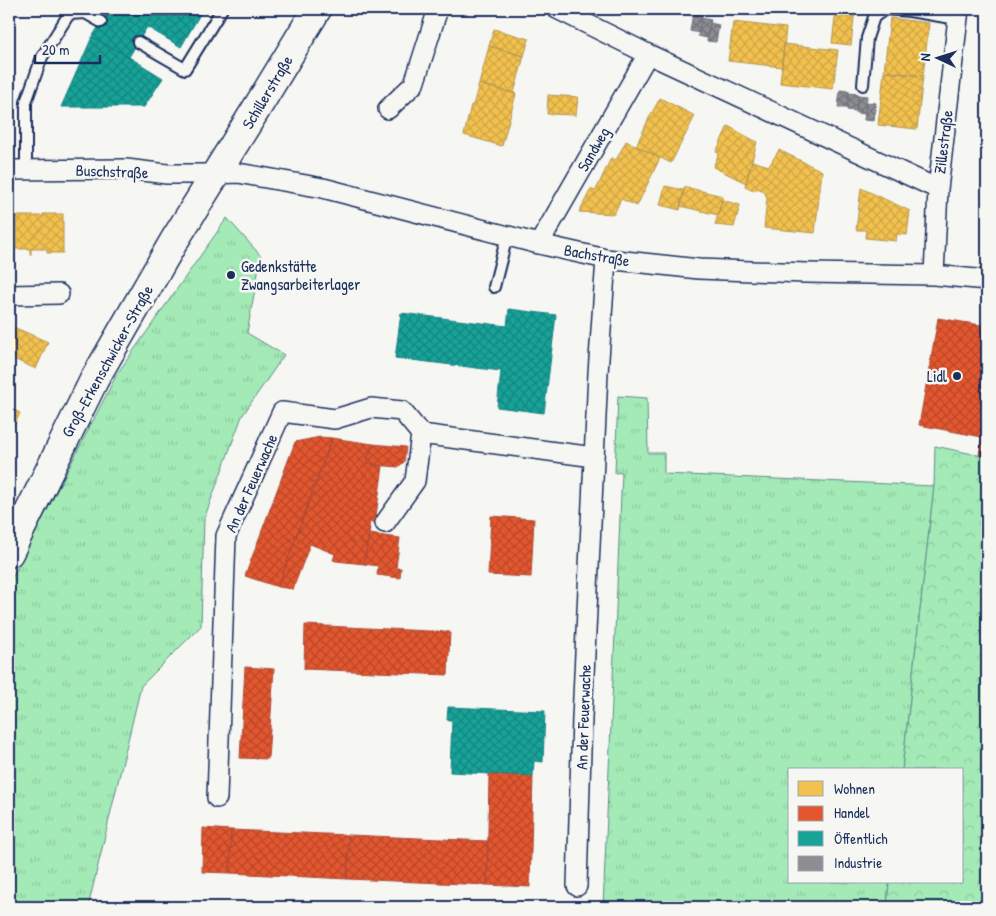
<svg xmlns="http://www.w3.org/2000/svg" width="996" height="916" viewBox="0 0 996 916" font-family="'Patrick Hand',sans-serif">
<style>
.grass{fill:url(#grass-tufts);stroke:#5f8c8a}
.forest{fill:url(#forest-crowns);stroke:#5f8c8a}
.homes{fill:url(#homes-cross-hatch);stroke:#b29553}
.shops{fill:url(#shops-cross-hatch);stroke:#a84b3c}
.public{fill:url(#public-cross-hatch);stroke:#188087}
.industry{fill:url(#industry-cross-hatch);stroke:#6b7182}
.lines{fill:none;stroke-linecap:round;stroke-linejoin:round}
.lane-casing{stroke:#1b2f5e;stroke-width:14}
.street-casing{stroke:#1b2f5e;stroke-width:22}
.secondary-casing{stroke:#1b2f5e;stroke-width:31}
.lane{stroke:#f6f6f2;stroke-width:10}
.street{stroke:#f6f6f2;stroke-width:19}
.secondary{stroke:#f6f6f2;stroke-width:28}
.poi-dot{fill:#1b2f5e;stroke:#f6f6f2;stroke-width:2}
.labels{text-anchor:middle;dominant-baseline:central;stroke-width:5;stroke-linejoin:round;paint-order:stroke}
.street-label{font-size:16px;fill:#1b2f5e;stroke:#f6f6f2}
.poi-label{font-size:16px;fill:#1b2f5e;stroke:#f6f6f2;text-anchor:start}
</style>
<defs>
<pattern id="grass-tufts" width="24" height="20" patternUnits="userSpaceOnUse" patternTransform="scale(1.25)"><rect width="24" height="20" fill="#a3eab6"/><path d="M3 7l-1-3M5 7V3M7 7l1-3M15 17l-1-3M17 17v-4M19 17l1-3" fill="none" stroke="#8cc99f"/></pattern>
<pattern id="forest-crowns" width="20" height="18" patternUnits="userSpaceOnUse" patternTransform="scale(1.25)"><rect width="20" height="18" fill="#a3eab6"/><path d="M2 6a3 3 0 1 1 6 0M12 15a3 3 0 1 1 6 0" fill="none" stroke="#8cc99f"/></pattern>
<pattern id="homes-cross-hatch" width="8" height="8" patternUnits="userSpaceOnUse" patternTransform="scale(1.25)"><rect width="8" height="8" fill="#f2c14e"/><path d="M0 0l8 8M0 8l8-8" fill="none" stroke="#cfa646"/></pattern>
<pattern id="shops-cross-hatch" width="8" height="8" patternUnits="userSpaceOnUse" patternTransform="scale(1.25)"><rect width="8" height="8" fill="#e4572e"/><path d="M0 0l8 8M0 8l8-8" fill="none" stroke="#b8482a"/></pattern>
<pattern id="public-cross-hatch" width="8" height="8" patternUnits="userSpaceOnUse" patternTransform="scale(1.25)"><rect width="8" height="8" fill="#17a398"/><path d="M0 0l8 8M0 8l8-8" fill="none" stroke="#14857f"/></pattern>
<pattern id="industry-cross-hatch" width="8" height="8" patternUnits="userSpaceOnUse" patternTransform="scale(1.25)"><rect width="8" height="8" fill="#8d8d92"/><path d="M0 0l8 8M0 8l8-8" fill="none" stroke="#72747a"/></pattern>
</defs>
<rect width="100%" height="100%" fill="#f6f6f2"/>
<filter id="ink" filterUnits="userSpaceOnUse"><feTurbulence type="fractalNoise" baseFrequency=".02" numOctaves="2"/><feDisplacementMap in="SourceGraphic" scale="10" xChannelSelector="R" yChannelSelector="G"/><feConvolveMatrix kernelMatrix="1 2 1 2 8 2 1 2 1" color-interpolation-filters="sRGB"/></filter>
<g filter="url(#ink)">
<path class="grass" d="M227,218L261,256L247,333L284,355L242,416L204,519L201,626L141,686L88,907H9V584L117,374Z
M618,396L647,398L648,453H664V474L934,486L902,770H790V882H889L887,907H603L622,472L615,473Z"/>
<path class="forest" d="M935,446L987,457V907H887L889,882H962V770H902L934,486Z"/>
<path class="homes" d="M836,9H855L851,45L832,43Z
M890,18L929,23L923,76L884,71Z
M733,22L786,28L782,67L728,61Z
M494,29L529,39L524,56L489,46Z
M784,44L838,50L833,89L780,83Z
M489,46L524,56L514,93L479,84Z
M884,72L923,76L917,129L878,125Z
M479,84L516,94L502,146L464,135L471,105H473Z
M548,95L578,97L576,115L547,114Z
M660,98L695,116L671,163L636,146L649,118Z
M728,126L757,142L746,183L713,167L719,153L716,152Z
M626,141L660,158L637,206L621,199L614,214L579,212L591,189L595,191L596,190L611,158L616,160Z
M779,150L822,171L815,233L764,228L767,198L764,191L757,188L755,191L745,186L752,161L769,166Z
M665,186L684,190L680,210L660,205Z
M685,187L723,196L718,215L680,206Z
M861,188L910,211L907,235L897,234L896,241L865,238L866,230H856Z
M722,200L740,205L734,227L715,225Z
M9,214H15V216H43V214H63V253H47V249H31V255H30V249H13V253H9Z
M9,325L48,342L36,369L9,357Z
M12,409L20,413L12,430L9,429V415Z"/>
<path class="shops" d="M938,318L987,326V456L979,455L982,437L919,425Z
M320,437L332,438L278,587L245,576L295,442Z
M332,438L373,444L366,462L375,465L383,466L375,523L370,522L369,527L370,528L364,564L336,561L333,560L335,554L310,544L293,589L278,587Z
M373,444L406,447L404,462L398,467L375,465L366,462Z
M491,516L534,519L531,577L488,575Z
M369,534L400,538L396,568H401L400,578L377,575L378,566L364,564Z
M305,625L450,632L448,675L304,669Z
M245,667L274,669L268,759L240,758Z
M489,774L533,776L530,887L487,885Z
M203,828L231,830L230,873L202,872Z
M231,830L349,835L347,879L230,873Z
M349,835L488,841L487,885L347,879Z"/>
<path class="public" d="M110,9H203L181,47L147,27L129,57L92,37Z
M92,37L129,57L163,78L144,107H61Z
M509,309L556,315L544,413L497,407L501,371L395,358L401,313L507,326Z
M448,707L545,711L543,762L534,761L533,776L450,772L452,720H447Z"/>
<path class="industry" d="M693,13L702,15L699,33L690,31Z
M702,18L711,20L707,38L698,36Z
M710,23L719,25L716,42L707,41Z
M840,90L849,91L847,108H838Z
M849,93L858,94L856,111L847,110Z
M858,95L867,96L865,114L856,113Z
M866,102L876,103L874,121L864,120Z"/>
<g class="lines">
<defs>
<path id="lane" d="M85,13L101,22
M138,42L185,69L222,9
M863,85L867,38L874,17L885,9L909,11L958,19
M26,170V102L42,57L69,14L85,13L87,9
M494,287L507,236"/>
<path id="street" d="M557,9L648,54L938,189
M388,109L414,84L438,9
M9,170L126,169L167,174H216L238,173L323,188L539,244L606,259L699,269L806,273L934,275L987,280
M539,244L648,54
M934,275L938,189L959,9
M9,295L59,294
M385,523L415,481L421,434L594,457
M217,798L226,536L282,412L335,419L371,408L402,411L421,434
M577,886L582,718L598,373L606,259"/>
<path id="secondary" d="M9,553L94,380L174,241L255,111L317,9"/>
</defs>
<use href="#lane" class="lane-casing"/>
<use href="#street" class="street-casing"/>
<use href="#secondary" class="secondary-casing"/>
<use href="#lane" class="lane"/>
<use href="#street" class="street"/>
<use href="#secondary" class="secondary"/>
</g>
</g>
<g class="poi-dot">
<circle cx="231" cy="275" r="5"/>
<circle cx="957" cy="376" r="5"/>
</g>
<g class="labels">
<g class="street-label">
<text transform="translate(267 92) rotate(-59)">Schillerstraße</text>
<text transform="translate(943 142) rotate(-83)">Zillestraße</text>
<text transform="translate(593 149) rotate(-60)">Sandweg</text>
<text transform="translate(112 171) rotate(2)">Buschstraße</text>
<text transform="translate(597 255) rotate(10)">Bachstraße</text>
<text transform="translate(107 361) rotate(-61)">Groß-Erkenschwicker-Straße</text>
<text transform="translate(251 483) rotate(-66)">An der Feuerwache</text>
<text transform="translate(583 717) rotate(-88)">An der Feuerwache</text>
</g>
<g class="poi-label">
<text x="241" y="266">Gedenkstätte<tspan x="241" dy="18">Zwangsarbeiterlager</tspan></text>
<text x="947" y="376" text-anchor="end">Lidl</text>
</g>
</g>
<rect width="996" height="916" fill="none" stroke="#f6f6f2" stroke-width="30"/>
<rect x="15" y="15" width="966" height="886" fill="none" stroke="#1b2f5e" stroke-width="2" filter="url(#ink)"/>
<rect x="788" y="768" width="175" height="115" fill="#f6f6f2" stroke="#9ea6b7"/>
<rect x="798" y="781" width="25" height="15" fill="#f2c14e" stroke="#9ea6b7"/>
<text x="834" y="794" font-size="15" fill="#1b2f5e">Wohnen</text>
<rect x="798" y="806" width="25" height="15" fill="#e4572e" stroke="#9ea6b7"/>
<text x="834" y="818" font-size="15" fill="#1b2f5e">Handel</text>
<rect x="798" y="831" width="25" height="15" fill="#17a398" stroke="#9ea6b7"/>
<text x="834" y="844" font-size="15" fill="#1b2f5e">Öffentlich</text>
<rect x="798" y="856" width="25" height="15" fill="#8d8d92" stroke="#9ea6b7"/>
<text x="834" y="868" font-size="15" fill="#1b2f5e">Industrie</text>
<g transform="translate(938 58) rotate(274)" stroke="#f6f6f2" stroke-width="4" paint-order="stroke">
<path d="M0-4L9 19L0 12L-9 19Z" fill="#1b2f5e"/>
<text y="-8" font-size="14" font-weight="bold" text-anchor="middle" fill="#1b2f5e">N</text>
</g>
<path d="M35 55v8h65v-8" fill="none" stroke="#1b2f5e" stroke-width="2.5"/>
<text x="42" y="55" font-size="15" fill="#1b2f5e" stroke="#f6f6f2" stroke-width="4" paint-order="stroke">20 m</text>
</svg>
